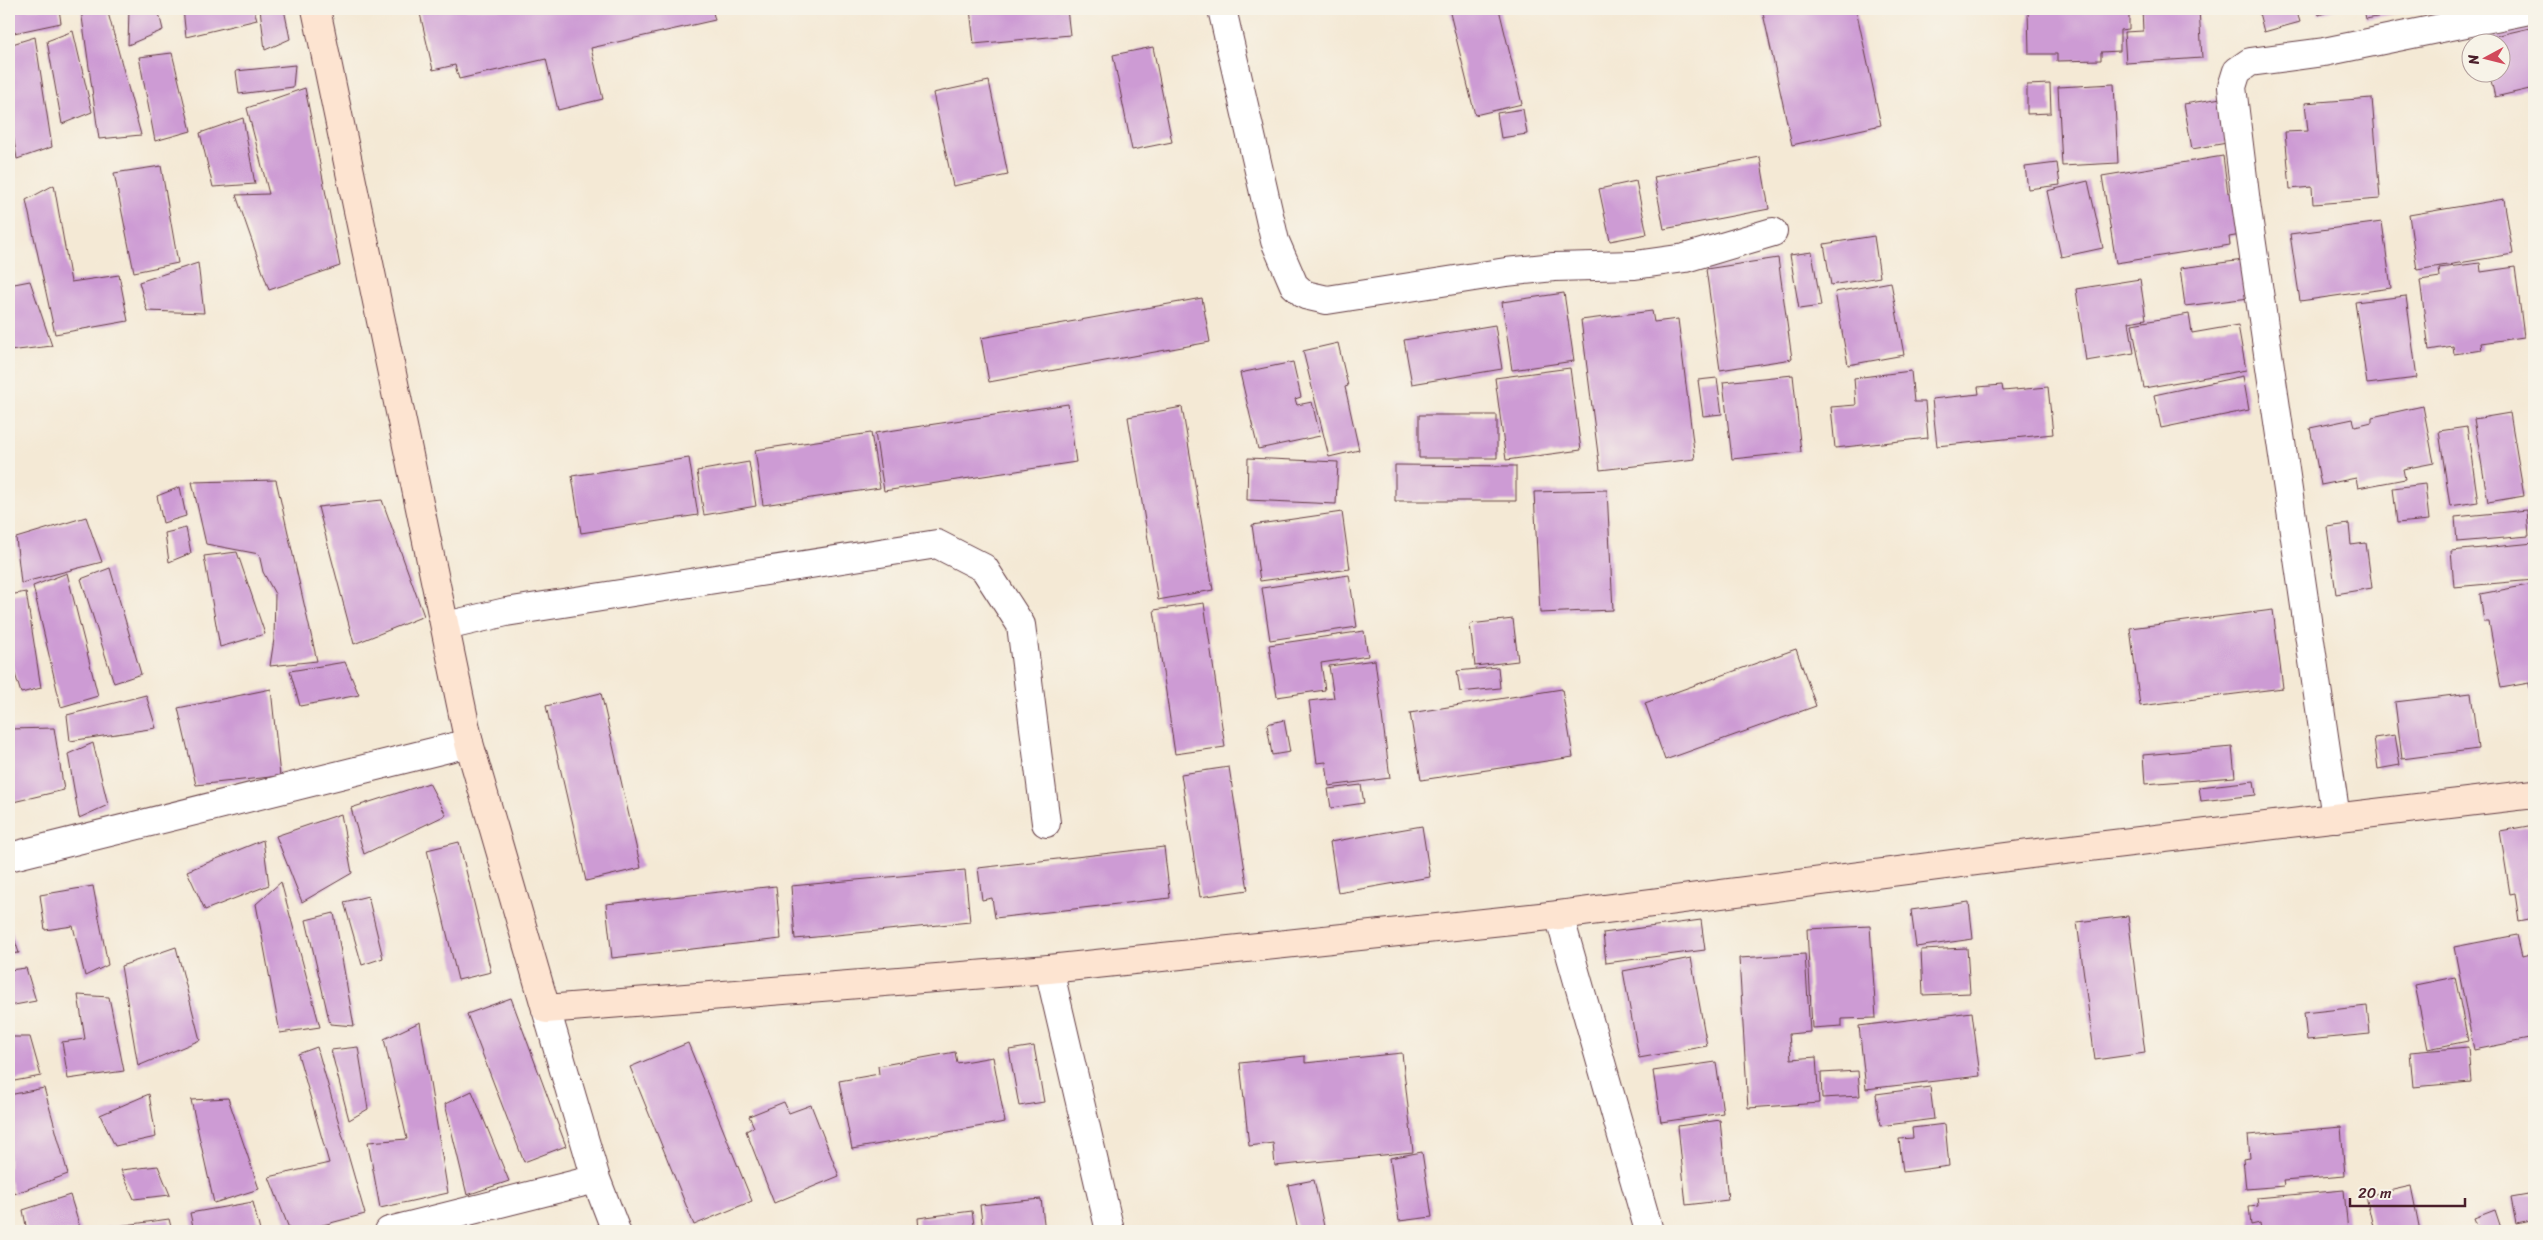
<svg xmlns="http://www.w3.org/2000/svg" width="2543" height="1240" viewBox="0 0 2543 1240" font-family="Sriracha,sans-serif">
<style>
.building{fill:#cd9bd4}
.lines{fill:none;stroke-linecap:round;stroke-linejoin:round}
.street-casing{stroke:#643d44;stroke-width:30}
.secondary-casing{stroke:#643d44;stroke-width:30}
.street{stroke:#fff;stroke-width:28}
.secondary{stroke:#fde4d1;stroke-width:28}
</style>
<rect width="100%" height="100%" fill="#f7f3e8"/>
<filter id="ink" filterUnits="userSpaceOnUse"><feTurbulence type="fractalNoise" baseFrequency=".02" numOctaves="2"/><feDisplacementMap in="SourceGraphic" scale="10" xChannelSelector="R" yChannelSelector="G"/><feConvolveMatrix kernelMatrix="1 2 1 2 8 2 1 2 1" color-interpolation-filters="sRGB"/></filter>
<filter id="wash" filterUnits="userSpaceOnUse"><feTurbulence type="fractalNoise" baseFrequency=".0096" numOctaves="4" result="noise"/><feDisplacementMap in="SourceGraphic" scale="20" xChannelSelector="R" yChannelSelector="G"/><feGaussianBlur stdDeviation="1.12" result="paint"/><feColorMatrix in="noise" values="0 0 0 0 0 0 0 0 0 0 0 0 0 0 0 0 0 1.4 0 .05"/><feComposite in="paint" operator="in"/></filter>
<g filter="url(#wash)">
<rect width="100%" height="100%" fill="#f4e9d5"/>
<g id="blocks">
<path class="building" d="M9,9H59L61,23L9,34Z
M83,9H107L141,135L99,139L81,10Z
M129,9H158L163,30L128,45Z
M183,9H254L257,20L186,37Z
M260,9H284L290,39L265,50Z
M419,9H712L715,20L591,48L603,99L558,110L546,59L459,79L455,65L433,70Z
M970,9H1067L1070,35L974,44Z
M1449,9H1499L1522,104L1475,115Z
M1762,9H1856L1881,125L1792,145Z
M2028,9H2129V29L2120,30V51L2101,52V60L2057,61V54H2029Z
M2142,9H2199L2202,58L2126,63L2124,32L2143,31Z
M2258,9H2296L2300,22L2264,32Z
M2317,9H2336L2319,15Z
M2364,9H2414V10L2366,19Z
M2534,27V88L2495,97L2489,72H2500V42H2482V39Z
M73,31L92,112L62,124L47,41Z
M35,37L52,147L17,159L9,110V45Z
M1153,47L1172,142L1132,150L1113,55Z
M172,53L191,131L155,141L139,57Z
M295,65L293,87L239,94L236,71Z
M989,81L1008,175L953,186L933,93Z
M2050,84L2051,113L2027,114V85Z
M2114,84L2118,163L2062,166L2058,87Z
M305,88L340,266L269,290L236,195L269,194L247,108Z
M2221,98L2227,143L2192,149L2184,104Z
M2372,98L2380,199L2313,204L2312,187L2290,189L2285,132L2308,131L2305,103Z
M1523,109L1527,134L1501,138L1497,113Z
M243,118L255,184L213,187L200,133Z
M2223,156L2228,193L2235,192L2241,235L2229,237L2230,245L2116,263L2102,176Z
M1760,157L1769,209L1664,229L1654,177Z
M2057,163L2060,185L2028,189L2025,167Z
M161,166L178,263L134,272L114,173Z
M1636,181L1647,234L1610,241L1599,189Z
M2088,181L2103,248L2061,257L2047,191Z
M54,185L71,282L119,275L128,321L55,334L26,200Z
M2504,199L2513,254L2417,270L2409,215Z
M2382,222L2391,288L2300,301L2290,234Z
M1874,236L1880,277L1831,285L1824,244Z
M1812,252L1821,306L1799,309L1790,255Z
M1778,258L1792,359L1720,370L1706,269Z
M2244,260L2249,298L2185,306L2180,268Z
M198,263L204,313L147,311L139,282Z
M2480,263L2481,272L2515,267L2524,337L2481,343L2482,350L2454,354L2453,346L2429,350L2420,280L2440,277L2439,268Z
M2140,279L2146,319L2129,322L2134,353L2086,361L2076,289Z
M30,281L52,346L9,351V285Z
M1891,282L1904,355L1848,365L1835,292Z
M1564,293L1574,361L1512,370L1502,302Z
M2406,296L2417,378L2367,384L2355,302Z
M1202,298L1210,342L989,382L981,338Z
M1652,311L1654,322L1678,319L1695,459L1600,470L1581,320Z
M2189,314L2192,333L2238,325L2246,370L2144,388L2132,324Z
M1495,325L1502,369L1412,384L1404,340Z
M1338,343L1348,386L1345,387L1359,450L1329,457L1303,351Z
M1293,362L1301,397L1295,399L1297,405L1312,402L1320,436L1258,449L1240,373Z
M1570,368L1581,450L1506,460L1495,378Z
M1911,371L1914,402H1925L1928,438L1835,448L1831,407L1856,405L1854,378Z
M1793,375L1801,452L1732,459L1723,382Z
M2243,376L2249,410L2161,428L2154,395Z
M1717,378L1722,414L1703,416L1698,380Z
M2002,385L2003,391L2048,387L2053,434L1937,446L1932,399L1979,394L1978,387Z
M1068,404L1076,462L884,491L875,433Z
M2423,406L2434,463L2403,469L2405,479L2358,488L2356,478L2321,485L2310,428L2353,419L2355,426L2372,422V417Z
M1182,407L1213,590L1158,600L1128,417Z
M2510,413L2524,496L2488,502L2474,419Z
M1419,415H1497V458H1419Z
M2467,427L2478,502L2450,506L2439,431Z
M871,433L880,488L763,505L755,450Z
M689,458L698,515L581,533L572,476Z
M1248,458L1338,462L1336,504L1247,500Z
M749,462L756,506L704,515L697,471Z
M1395,465L1516,466V501H1395Z
M276,480L317,661L270,666L274,639L275,594L263,572L259,554L206,544L192,482Z
M2425,484L2429,520L2397,523L2393,488Z
M180,487L186,516L163,523L157,496Z
M1607,490L1613,610L1540,613L1534,492Z
M382,500L424,616L354,644L318,507Z
M2527,510L2529,536L2457,542L2455,517Z
M1342,512L1350,569L1260,581L1252,525Z
M86,517L102,562L21,583L16,538Z
M2349,524L2351,545L2366,543L2372,588L2336,594L2327,527Z
M186,528L191,553L169,562L165,533Z
M2534,543V580L2454,587L2451,551Z
M237,552L265,634L220,647L204,556Z
M110,568L141,674L114,683L81,579Z
M67,573L98,696L61,707L33,586Z
M1349,575L1357,627L1270,640L1262,588Z
M2534,584V699L2532,700L2529,683L2501,688L2489,622H2484L2480,594Z
M26,592L41,688L21,693L9,655V595Z
M1204,603L1225,747L1175,754L1154,610Z
M2273,610L2283,688L2140,706L2130,628Z
M1513,619L1518,661L1475,666L1470,624Z
M1364,631L1368,656L1321,663L1325,690L1277,697L1269,645Z
M1796,649L1816,706L1665,760L1645,703Z
M1375,660L1390,778L1329,786L1326,762L1317,763L1309,701L1334,698L1329,666Z
M345,662L359,695L300,706L290,671Z
M1498,667L1500,688L1460,692L1457,671Z
M271,689L280,776L196,785L178,708Z
M1562,689L1573,757L1421,780L1410,713Z
M601,693L641,868L586,881L546,706Z
M2471,693L2478,749L2402,759L2395,702Z
M146,695L156,728L70,741L67,715Z
M1284,720L1290,752L1272,755L1267,724Z
M54,728L64,790L9,803V729Z
M2395,735L2400,765L2378,769L2374,738Z
M93,743L108,805L79,818L68,754Z
M2232,747L2235,777L2145,784L2143,755Z
M1229,767L1248,890L1200,897L1181,774Z
M2254,781L2256,795L2201,801L2199,787Z
M429,783L446,815L364,854L351,808Z
M1361,785L1364,803L1331,808L1328,789Z
M341,814L352,873L302,902L276,836Z
M2534,825V918L2519,921L2515,893L2510,894L2500,831Z
M1422,826L1430,877L1338,893L1330,842Z
M263,840L269,885L205,910L187,871Z
M459,842L491,972L458,980L427,850Z
M1164,847L1170,898L995,918L992,898L982,900L978,868Z
M965,870L970,922L795,939L791,886Z
M281,882L320,1027L280,1033L256,904Z
M93,886L108,965L85,976L73,926L45,930L40,895Z
M776,886L781,939L612,958L606,904Z
M368,896L383,958L362,965L344,902Z
M1969,902L1973,939L1916,947L1911,910Z
M334,913L354,1026L330,1024L306,920Z
M2128,916L2145,1053L2095,1060L2077,922Z
M1701,920L1705,950L1606,963L1603,933Z
M9,923L19,953L9,954Z
M1870,926L1876,1018L1842,1019V1026L1812,1028L1807,929Z
M2517,935L2522,956L2534,953V995L2530,996L2534,1018V1038L2474,1050L2454,947Z
M176,947L200,1040L138,1066L121,966Z
M1967,948L1970,993L1923,995L1921,950Z
M1805,954L1810,1032L1789,1034L1791,1059L1816,1057L1819,1103L1748,1108L1739,958Z
M1691,958L1707,1046L1639,1058L1623,971Z
M26,968L36,1001L9,1006V970Z
M2455,977L2468,1041L2428,1049L2415,985Z
M78,995L109,997L124,1071L68,1079L62,1042L85,1039Z
M511,998L566,1146L524,1162L467,1014Z
M2367,1006L2370,1034L2307,1040L2304,1013Z
M1972,1012L1980,1076L1866,1089L1859,1026Z
M420,1022L448,1193L380,1208L368,1142L407,1139L384,1039Z
M9,1037H30L41,1076L9,1082V1054H12Z
M688,1043L752,1201L694,1225L630,1067Z
M1034,1046L1044,1102L1019,1106L1009,1050Z
M317,1047L365,1214L300,1231H290L269,1177L329,1163L298,1054Z
M358,1047L368,1109L349,1120L331,1050Z
M2468,1047L2471,1082L2413,1087L2410,1052Z
M955,1052L957,1063L993,1057L1005,1122L852,1149L839,1081L879,1074L878,1066Z
M1402,1053L1413,1152L1275,1166L1273,1143L1249,1146L1240,1063L1305,1056V1063Z
M1716,1062L1723,1113L1661,1122L1653,1071Z
M1858,1071L1860,1096L1822,1098L1821,1073Z
M1930,1087L1934,1119L1880,1126L1876,1094Z
M44,1088L68,1174L14,1194L9,1179V1095Z
M472,1091L509,1181L467,1195L445,1104Z
M149,1094L156,1137L115,1146L100,1115Z
M228,1098L259,1189L214,1203L191,1100Z
M784,1102L789,1113L811,1105L839,1176L774,1203L746,1131L754,1127L749,1116Z
M1720,1120L1728,1200L1686,1205L1678,1126Z
M1945,1124L1949,1166L1903,1172L1899,1139L1913,1138L1912,1128Z
M2341,1127L2345,1176L2283,1181L2284,1186L2246,1189L2243,1159L2250,1158L2248,1135Z
M1422,1152L1432,1217L1399,1221L1390,1158Z
M158,1166L170,1195L134,1199L121,1170Z
M1314,1180L1325,1231H1298L1288,1185Z
M2411,1186L2420,1231H2374L2366,1196Z
M2344,1190L2348,1231H2261L2260,1223L2251,1225L2249,1207L2258,1206L2257,1198Z
M2534,1194V1220L2516,1224L2511,1198Z
M70,1195L81,1231H27L23,1210Z
M1041,1199L1045,1231H983L980,1205Z
M253,1202L260,1231H194L190,1213Z
M2495,1210L2502,1231H2479L2474,1218Z
M972,1211L975,1231H919L918,1218Z
M169,1219L172,1231H105L104,1228Z"/>
</g>
</g>
<g filter="url(#ink)">
<use href="#blocks" fill-opacity="0" stroke="#643d44" stroke-width="1"/>
<g class="lines">
<defs>
<path id="street" d="M1222,9L1275,241L1294,285L1305,295L1327,300L1506,272L1554,267L1635,265L1685,258L1773,232
M446,626L506,612L937,544L984,568L1021,625L1046,823
M2336,818L2246,203L2232,87L2237,71L2250,62L2324,52L2534,9
M9,857L469,743
M1559,915L1649,1231
M1049,969L1110,1231
M546,1009L596,1179L616,1231
M389,1231L596,1179"/>
<path id="secondary" d="M316,9L469,743L546,1009L1049,969L1559,915L2030,854L2534,794"/>
</defs>
<use href="#street" class="street-casing"/>
<use href="#secondary" class="secondary-casing"/>
<use href="#street" class="street"/>
<use href="#secondary" class="secondary"/>
</g>
</g>
<rect width="2543" height="1240" fill="none" stroke="#f7f3e8" stroke-width="30"/>
<g transform="translate(2486 58) rotate(263)"><circle r="24" fill="#f7f3e8" stroke="#b29e9c"/>
<path d="M0-4L9 19L0 12L-9 19Z" fill="#d1495b"/>
<text y="-8" font-size="14" font-weight="bold" text-anchor="middle" fill="#4a1f2b">N</text>
</g>
<path d="M2350 1198v8h115v-8" fill="none" stroke="#4a1f2b" stroke-width="2.5"/>
<text x="2358" y="1198" font-size="15" fill="#4a1f2b" stroke="#f7f3e8" stroke-width="4" paint-order="stroke">20 m</text>
</svg>
